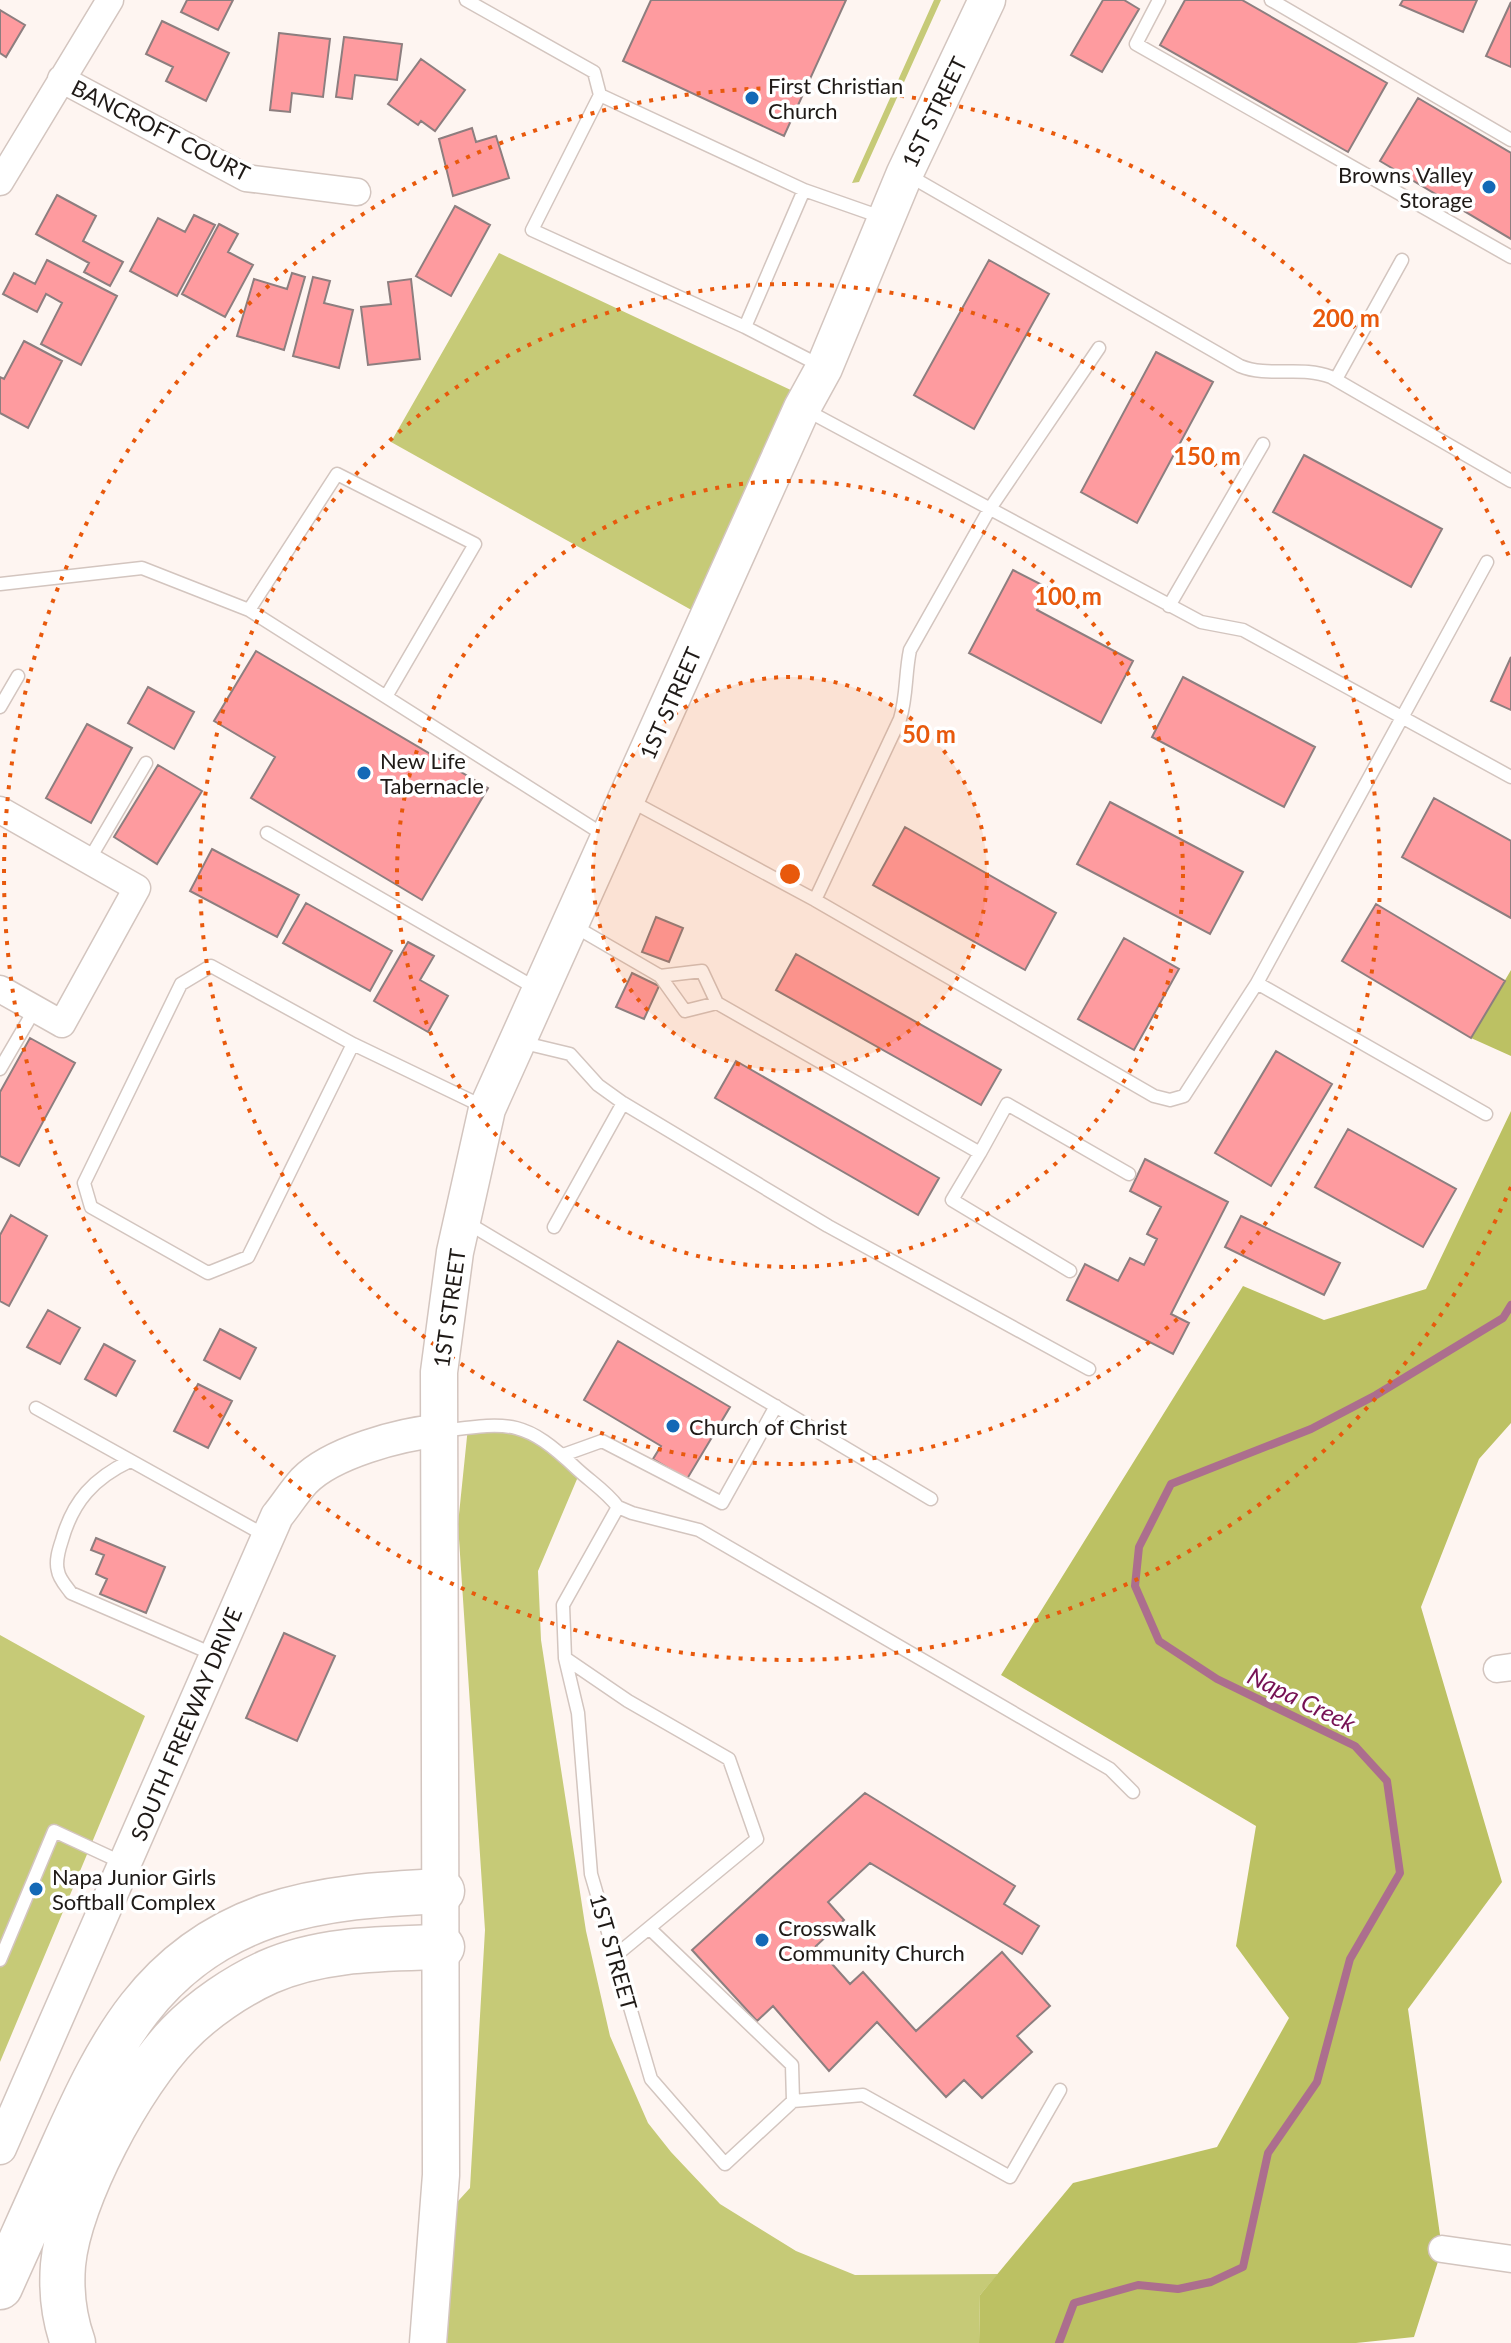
<svg xmlns="http://www.w3.org/2000/svg" width="1511" height="2343" viewBox="0 0 1511 2343" font-family="Lato,sans-serif">
<style>
.green{fill:#c6ca77}
.forest{fill:#bcc163}
.lines{fill:none;stroke-linecap:round;stroke-linejoin:round}
.stream{stroke:#ac6e8e;stroke-width:8}
.building{fill:#fe9b9f;stroke:#8d7e7f;stroke-width:2}
.service-casing{stroke:#d3c5bf;stroke-width:15}
.minor-casing{stroke:#d3c5bf;stroke-width:29}
.tertiary-casing{stroke:#d3c5bf;stroke-width:35}
.secondary-casing{stroke:#d3c5bf;stroke-width:39}
.motorway-casing{stroke:#d3c5bf;stroke-width:47}
.service{stroke:#fff;stroke-width:12}
.minor{stroke:#fff;stroke-width:26}
.tertiary{stroke:#fff;stroke-width:32}
.secondary{stroke:#fff;stroke-width:36}
.motorway{stroke:#fff;stroke-width:44}
.ring{fill:none;stroke:#e8590c;stroke-width:4;stroke-dasharray:4 8}
.poi-dot{fill:#1469b6;stroke:#fff;stroke-width:3}
.labels{text-anchor:middle;dominant-baseline:central;stroke-width:7;stroke-linejoin:round;paint-order:stroke}
.poi-label{font-size:22px;fill:#1f1a17;stroke:#fff;text-anchor:start}
.street-label{font-size:22px;fill:#1f1a17;stroke:#fff}
.water-label{font-size:24px;font-style:italic;fill:#761154;stroke:#fff}
.centre{fill:#e8590c;stroke:#fff;stroke-width:4}
.ring-label{font-size:24px;text-anchor:middle;font-weight:bold;fill:#e8590c;stroke:#fff;stroke-width:7;stroke-linejoin:round;paint-order:stroke}
</style>
<rect width="100%" height="100%" fill="#fef5f1"/>
<path class="green" d="M934,0H941L859,182L852,183Z
M499,253L795,392L695,612L391,442Z
M468,1427L523,1428L580,1472L538,1571L541,1640L586,1931L610,2036L648,2123L671,2152L720,2204L796,2251L855,2275L998,2274L980,2295L979,2343H428L439,2222L470,2188L485,1930L458,1524Z
M0,1635L145,1716L0,2062Z"/>
<path class="forest" d="M1511,970V1056L1471,1038Z
M1511,1111V1423L1479,1459L1421,1607L1502,1882L1408,2009L1442,2249L1414,2337L1356,2343H979L980,2295L1073,2183L1217,2147L1289,2018L1236,1946L1256,1826L1001,1675L1243,1286L1324,1320L1426,1289Z"/>
<g class="lines">
<path class="stream" d="M1059,2343L1074,2303L1138,2285L1178,2289L1211,2282L1243,2267L1268,2153L1317,2082L1350,1959L1400,1873L1387,1781L1355,1746L1217,1679L1159,1641L1135,1586L1139,1547L1171,1484L1311,1429L1376,1395L1503,1318L1511,1305"/>
</g>
<path class="building" d="M187,0H233L218,30L181,12Z
M651,0H846L784,136L623,61Z
M1103,0H1124L1139,9L1102,72L1071,55Z
M1185,0H1242L1387,83L1348,152L1160,45Z
M1403,0H1477L1463,32L1400,5Z
M1511,2V67L1486,56Z
M0,10L25,25L6,57L0,53Z
M162,21L229,53L206,101L166,81L173,67L146,54Z
M279,33L330,39L323,97L292,93L290,112L270,110Z
M344,37L402,44L397,80L355,75L352,99L336,97Z
M421,59L465,90L435,131L421,121L418,125L388,104Z
M1418,98L1511,153V239L1380,161Z
M472,128L476,142L496,136L509,178L453,196L439,139Z
M57,195L96,216L83,241L123,262L110,286L84,272L89,263L36,234Z
M455,206L490,225L451,296L416,276Z
M194,215L215,225L177,296L130,271L158,218L185,232Z
M219,224L238,234L228,252L253,265L225,317L182,294Z
M47,260L117,296L81,365L41,344L62,303L46,294L37,312L3,294L14,273L35,284Z
M989,260L1049,294L974,429L914,395Z
M292,273L305,277L284,350L237,336L254,279L287,289Z
M313,277L330,281L324,303L353,310L339,368L293,356Z
M411,279L420,359L368,365L361,307L391,304L388,282Z
M24,341L62,361L28,428L0,413V377L4,379Z
M1156,352L1213,382L1137,523L1081,492Z
M1304,455L1442,529L1411,587L1273,512Z
M1013,570L1048,588L1037,610L1133,661L1101,723L969,653Z
M256,651L488,788L422,900L251,798L275,757L214,721Z
M1511,657V710L1491,701Z
M1183,677L1315,747L1284,807L1152,737Z
M148,687L194,712L174,749L128,723Z
M87,724L132,748L91,823L46,798Z
M158,765L202,791L157,864L114,837Z
M1434,798L1511,841V918L1402,857Z
M1110,802L1243,872L1210,934L1077,864Z
M905,827L1056,913L1025,970L873,885Z
M212,849L299,895L277,937L190,891Z
M306,903L392,951L370,991L283,943Z
M1376,904L1505,981L1471,1038L1342,961Z
M656,917L683,928L669,962L642,952Z
M1124,938L1179,969L1134,1050L1078,1019Z
M408,942L434,956L420,980L448,996L428,1032L374,1001Z
M796,954L1001,1070L981,1105L776,990Z
M632,973L659,986L644,1019L616,1007Z
M30,1038L75,1063L19,1166L0,1156V1092Z
M1276,1051L1332,1084L1271,1186L1215,1153Z
M736,1061L939,1178L918,1215L715,1098Z
M1348,1129L1456,1189L1423,1247L1315,1187Z
M1145,1159L1228,1202L1171,1314L1189,1323L1173,1354L1067,1300L1085,1264L1118,1281L1130,1258L1144,1265L1157,1239L1147,1234L1161,1207L1130,1191Z
M11,1215L47,1236L9,1306L0,1301V1235Z
M1241,1216L1340,1263L1324,1295L1225,1247Z
M48,1310L80,1328L60,1364L27,1347Z
M220,1329L256,1348L240,1379L204,1360Z
M618,1341L730,1407L687,1479L653,1459L661,1446L584,1400Z
M104,1344L135,1361L116,1396L85,1379Z
M198,1384L232,1401L208,1448L174,1431Z
M96,1538L165,1567L146,1613L100,1594L107,1579L96,1574L104,1555L91,1550Z
M284,1633L335,1656L297,1741L246,1718Z
M865,1793L1015,1886L1004,1904L1039,1926L1022,1954L870,1863L828,1902L844,1920L816,1946L850,1984L863,1972L916,2031L1002,1952L1050,2006L1017,2036L1032,2052L982,2098L964,2080L946,2097L877,2022L829,2071L773,2006L757,2021L692,1950Z"/>
<g class="lines">
<defs>
<path id="service" d="M466,0L594,72L600,95L532,230L745,327L821,366
M1159,0L1136,44L1511,257
M1271,0L1511,140
M600,95L804,190L884,218
M908,175L1240,366C1269,378 1301,365 1331,377L1511,481
M745,327L804,190
M1336,379L1402,260
M806,410L1201,622L1243,630L1511,777
M0,584L142,568L249,610L607,837
M1169,606L1263,444
M249,610L337,474L475,544L387,695
M0,707L18,676
M629,800L815,900L1154,1096L1170,1100L1184,1096L1257,983
M267,833L537,989
M89,860L146,763
M815,900L900,719C907,696 905,674 910,650L989,510L1099,348
M574,926L660,976L685,1011L717,1003L702,971L660,976
M717,1003L980,1153L952,1200L1070,1271
M520,1042L570,1054L598,1085L623,1103L828,1226L1089,1369
M353,1044L248,1257L208,1273L91,1207L84,1183L181,984L211,966L353,1044L484,1107
M0,1069L35,1009
M1486,1114L1257,983L1487,562
M980,1153L1007,1104L1129,1174
M466,1222L931,1499
M554,1227L623,1103
M36,1408L268,1537
M441,1431C511,1422 524,1419 577,1469C591,1482 606,1491 618,1507L563,1605L565,1658L578,1713L591,1874L651,2079L725,2164L793,2101L863,2095L1010,2177L1060,2090
M563,1455L602,1441L722,1503L776,1406
M130,1461C94,1478 73,1501 62,1540C59,1549 55,1561 58,1571C59,1579 67,1587 71,1593L215,1655
M618,1507L632,1513L699,1530L1110,1769L1133,1792
M565,1658L628,1701L729,1759L757,1839L615,1956
M649,1928L792,2065L793,2101
M0,1960L54,1831L123,1863"/>
<path id="minor" d="M61,79L246,178L357,192
M0,182L110,0
M0,810L137,888L62,1024L0,989
M1497,1669L1511,1667
M1442,2249L1511,2259"/>
<path id="tertiary" d="M0,2148L277,1516C286,1505 294,1492 304,1481C331,1453 400,1434 438,1431"/>
<path id="secondary" d="M428,2343L441,2175L439,1372L455,1252L487,1109L802,408L824,368L905,173L987,0"/>
<path id="motorway" d="M0,2287C21,2241 41,2195 62,2149C109,2044 153,1956 268,1916C324,1897 383,1894 442,1891
M73,2343C64,2318 61,2291 63,2265C69,2198 132,2082 179,2034C203,2009 237,1986 268,1972C322,1948 384,1949 442,1947"/>
</defs>
<use href="#service" class="service-casing"/>
<use href="#minor" class="minor-casing"/>
<use href="#tertiary" class="tertiary-casing"/>
<use href="#secondary" class="secondary-casing"/>
<use href="#motorway" class="motorway-casing"/>
<use href="#service" class="service"/>
<use href="#minor" class="minor"/>
<use href="#tertiary" class="tertiary"/>
<use href="#secondary" class="secondary"/>
<use href="#motorway" class="motorway"/>
</g>
<circle cx="790" cy="874" r="197" fill="#e8590c" fill-opacity=".12"/>
<g class="ring">
<circle cx="790" cy="874" r="197"/>
<circle cx="790" cy="874" r="393"/>
<circle cx="790" cy="874" r="590"/>
<path d="M1511 1187A786 786 0 1 1 1511 561"/>
</g>
<g class="poi-dot">
<circle cx="752" cy="98" r="8"/>
<circle cx="1489" cy="187" r="8"/>
<circle cx="364" cy="773" r="8"/>
<circle cx="673" cy="1426" r="8"/>
<circle cx="36" cy="1889" r="8"/>
<circle cx="762" cy="1940" r="8"/>
</g>
<g class="labels">
<g class="poi-label">
<text x="768" y="85">First Christian<tspan x="768" dy="25">Church</tspan></text>
<text x="1473" y="174" text-anchor="end">Browns Valley<tspan x="1473" dy="25">Storage</tspan></text>
<text x="380" y="760">New Life<tspan x="380" dy="25">Tabernacle</tspan></text>
<text x="689" y="1426">Church of Christ</text>
<text x="52" y="1876">Napa Junior Girls<tspan x="52" dy="25">Softball Complex</tspan></text>
<text x="778" y="1927">Crosswalk<tspan x="778" dy="25">Community Church</tspan></text>
</g>
<g class="street-label">
<text transform="translate(934 112) rotate(-64)">1ST STREET</text>
<text transform="translate(161 130) rotate(27)">BANCROFT COURT</text>
<text transform="translate(670 703) rotate(-66)">1ST STREET</text>
<text transform="translate(449 1308) rotate(-82)">1ST STREET</text>
<text transform="translate(186 1724) rotate(-67)">SOUTH FREEWAY DRIVE</text>
<text transform="translate(614 1952) rotate(74)">1ST STREET</text>
</g>
<g class="water-label">
<text transform="translate(1302 1699) rotate(26)">Napa Creek</text>
</g>
</g>
<circle cx="790" cy="874" r="12" class="centre"/>
<g class="ring-label">
<text x="1346" y="327">200 m</text>
<text x="1207" y="465">150 m</text>
<text x="1068" y="605">100 m</text>
<text x="929" y="743">50 m</text>
</g>
</svg>
